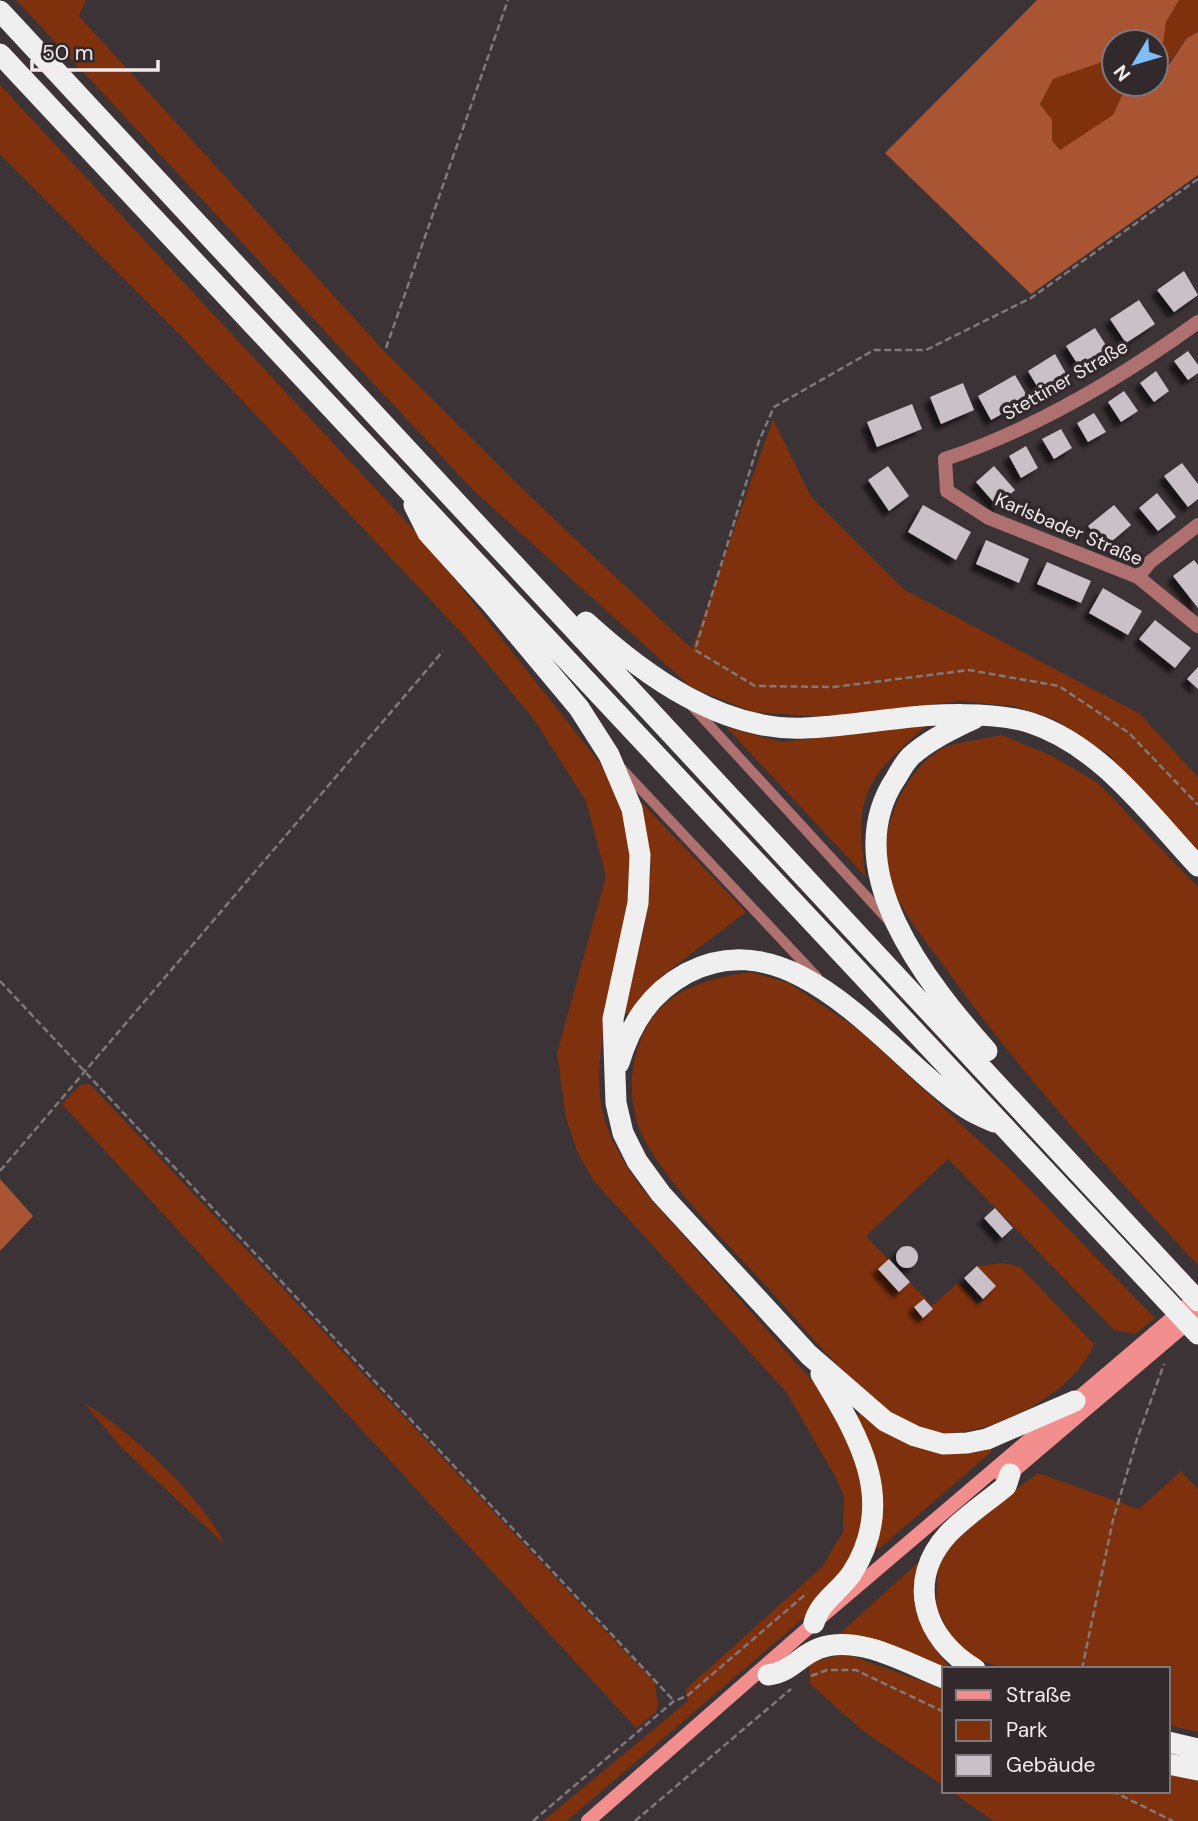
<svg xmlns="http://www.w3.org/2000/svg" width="1198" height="1821" viewBox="0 0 1198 1821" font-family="'DM Sans',sans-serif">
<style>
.green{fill:#7f300c}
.forest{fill:#a95534}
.building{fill:#cac0c7;filter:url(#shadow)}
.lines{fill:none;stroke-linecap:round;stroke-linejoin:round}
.path{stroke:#81797b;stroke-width:2.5;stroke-dasharray:7 3.5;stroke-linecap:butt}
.lane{stroke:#af7070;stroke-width:10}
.street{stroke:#af7070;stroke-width:14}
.secondary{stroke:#f38e8f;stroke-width:14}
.highway{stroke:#efefef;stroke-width:21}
.labels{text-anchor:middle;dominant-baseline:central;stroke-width:7;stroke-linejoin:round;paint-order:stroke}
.street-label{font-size:19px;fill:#f2ecee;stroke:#32292c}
</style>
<defs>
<filter id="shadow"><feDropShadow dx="-6" dy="6" stdDeviation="2" flood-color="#0009"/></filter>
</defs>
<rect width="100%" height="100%" fill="#3c3336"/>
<path class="green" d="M16,0H86L79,16L385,352L535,501L692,649L773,419L811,497L903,589L1140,714L1198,777V852L1109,755L1056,720L1014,706L960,701L826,717L753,712L691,687L473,490Z
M1179,0H1198V32L1187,38L1156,80V42H1132L1140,34L1166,22Z
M1114,58V84H1127L1113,115L1060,151L1052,141V120L1040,104L1053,79Z
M0,85L427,544L600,763C650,847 627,918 608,1007C602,1038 596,1072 601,1103C606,1135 624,1162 642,1189L824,1394L857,1448L866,1516L855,1558L807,1615L567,1821H543L688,1701L685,1690L822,1567L843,1532L844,1497L836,1478L787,1393L593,1180L577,1151L566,1118L557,1053L606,876L586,801L533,718L460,631L183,338L0,154Z
M927,725C905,745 874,769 865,800C858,823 863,852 865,876L726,727L782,742Z
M1002,735L1054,757L1098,783L1198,887V1265C1108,1169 1020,1073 944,966C923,937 895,905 887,870C878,830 905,771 940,750C952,742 986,739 1002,735Z
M638,799L746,912L662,976L630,1014L624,1013L644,929L651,868Z
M751,972L789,983L858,1029L1014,1173L1155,1318L1135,1334L1114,1330L948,1159L866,1236L932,1306L958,1283L978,1304L996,1286L977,1266L1003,1263L1020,1267L1094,1344C1075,1396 976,1446 922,1430C876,1416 804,1328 771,1291C736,1252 651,1170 637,1122C629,1093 630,1067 641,1039C658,992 705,978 751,972Z
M90,1084L655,1683L658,1705L656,1712L636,1728L62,1104L80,1085Z
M84,1403C129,1430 203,1497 225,1545L121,1447Z
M861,1413L991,1448V1452L879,1549L874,1548L856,1416Z
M1181,1471L1198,1489V1732L1168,1725V1669H1004L972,1657L955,1644L936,1607L938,1569L945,1551L991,1508L1038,1473L1139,1509Z
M922,1559L917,1611L930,1642L951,1669L839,1634Z
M846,1654L944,1689V1786L862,1730L810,1684L809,1662Z
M1168,1774L1198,1780V1821H993L951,1791H1168Z"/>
<path class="forest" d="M1037,0H1179L1166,22L1163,43L1140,34L1132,42H1114V58L1053,79L1040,104L1052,120V141L1060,150L1113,115L1127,84H1156L1187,38L1198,32V175L1031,294L885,153Z
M0,1179L33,1216L0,1251Z"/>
<path class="building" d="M1184,271L1198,295L1174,312L1157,290Z
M1139,300L1155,324L1126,343L1110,319Z
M1095,328L1111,353L1082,371L1066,346Z
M1188,351L1198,365V373L1188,380L1174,361Z
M1055,354L1068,377L1041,393L1028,371Z
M1156,371L1169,391L1154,402L1140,383Z
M1015,375L1029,399L991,420L978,396Z
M963,383L974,410L941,424L930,397Z
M1124,391L1138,411L1121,422L1108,402Z
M912,404L922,429L877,447L867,422Z
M1094,413L1106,432L1088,442L1077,423Z
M1061,429L1072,448L1054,459L1042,439Z
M1026,446L1038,468L1021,478L1009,456Z
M1182,463L1198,484V499L1188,507L1164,476Z
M888,466L909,496L889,511L868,480Z
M994,466L1015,490L997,506L976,482Z
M1157,493L1176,517L1158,531L1139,508Z
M923,505L971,532L956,560L908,532Z
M1114,505L1131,525L1105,547L1088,526Z
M986,540L1029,559L1019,583L976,564Z
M1194,560L1198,565V608L1173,576Z
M1047,562L1091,581L1081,603L1037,584Z
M1103,588L1142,611L1128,635L1089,613Z
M1155,620L1191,648L1175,668L1139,639Z
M1198,667V689L1187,679Z
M995,1208L1013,1228L1002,1238L984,1218Z
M896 1257a11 11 0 1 1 22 0a11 11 0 1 1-22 0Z
M889,1259L910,1282L899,1292L878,1269Z
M977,1266L996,1286L983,1299L964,1278Z
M924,1299L933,1309L923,1318L914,1307Z"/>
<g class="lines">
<path class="path" d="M1198,179L1031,298L926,350H874L774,407L759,441L695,650L755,686L834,687L969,670L1059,686L1129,733L1198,805
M386,348L508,0
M0,981L674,1701
M0,1171L443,651
M1082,1669L1113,1520L1137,1439L1164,1364
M811,1676L827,1670H856L944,1712
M1112,1791L1173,1821
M533,1821L674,1701L687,1696L807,1593
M635,1821L791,1689"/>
<path class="lane" d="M691,705L889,921
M621,768L817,977"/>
<path class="street" d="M1198,322C1122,377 1035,429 945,459L947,491L989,518L1138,577L1198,626
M1138,577L1150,562L1198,525"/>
<path class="secondary" d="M1002,1477L1010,1474L1198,1314
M588,1821L814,1623L1198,1296"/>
<path class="highway" d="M0,11L1198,1301
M0,54L1198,1334
M414,505L428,533L492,604L579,708L609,755L632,809L640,855L638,903L613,1019L616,1103L623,1133L637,1161L661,1194L809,1355L885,1421L915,1436L943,1444L967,1443L987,1439L1075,1401
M586,622C644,675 722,732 805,728C835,727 865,722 894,719C933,714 994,711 1031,723C1101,746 1150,815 1198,866
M975,718C953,729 930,739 911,756C905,762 900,771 896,778C835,869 927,983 987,1051
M619,1063C631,1023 650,993 687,973C796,916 889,1057 966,1108C975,1114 985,1118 994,1122
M814,1623C819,1602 840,1591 852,1573C898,1501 859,1437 821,1374
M975,1669C924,1639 905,1581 948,1534C965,1516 987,1502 1006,1486L1010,1474
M768,1675C792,1672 799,1655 820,1648C859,1634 908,1664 944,1678
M1168,1742L1198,1749
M1168,1764L1198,1770"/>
</g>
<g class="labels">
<g class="street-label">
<text transform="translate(1065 380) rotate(-30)">Stettiner Straße</text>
<text transform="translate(1069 529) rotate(23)">Karlsbader Straße</text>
</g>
</g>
<rect x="942" y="1667" width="228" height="126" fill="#32292c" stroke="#7f777a" stroke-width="2"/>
<rect x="956" y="1690" width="35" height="10" fill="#f38e8f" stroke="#7f777a" stroke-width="2"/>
<text x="1006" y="1702" font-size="21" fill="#f2ecee">Straße</text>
<rect x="956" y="1720" width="35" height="21" fill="#7f300c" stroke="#7f777a" stroke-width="2"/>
<text x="1006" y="1737" font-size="21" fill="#f2ecee">Park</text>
<rect x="956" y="1755" width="35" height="21" fill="#cac0c7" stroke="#7f777a" stroke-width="2"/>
<text x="1006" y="1772" font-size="21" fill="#f2ecee">Gebäude</text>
<g transform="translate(1135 63) rotate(232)"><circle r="33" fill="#32292c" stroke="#7f777a" stroke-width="2"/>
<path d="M0-5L12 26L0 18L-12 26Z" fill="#81bcfa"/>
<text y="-10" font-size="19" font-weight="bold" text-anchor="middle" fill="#f2ecee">N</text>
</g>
<path d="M32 60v10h126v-10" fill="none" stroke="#f2ecee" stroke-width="3.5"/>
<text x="42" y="60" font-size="21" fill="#f2ecee" stroke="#32292c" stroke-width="5" paint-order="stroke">50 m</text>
</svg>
